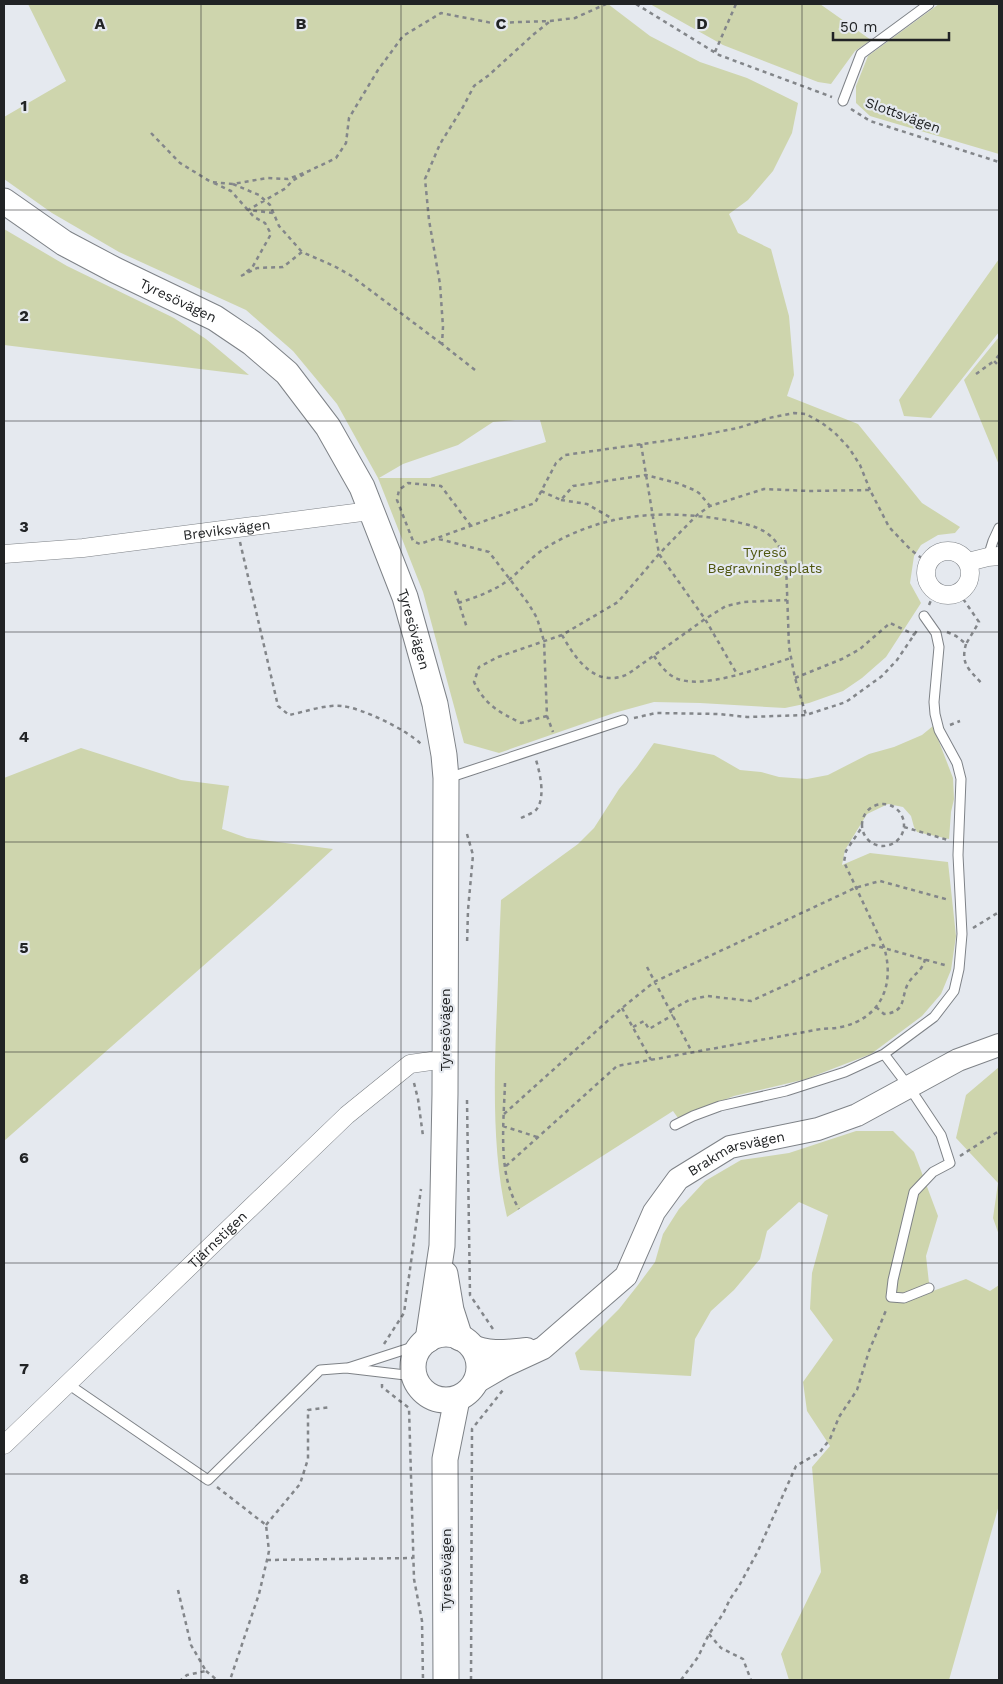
<svg xmlns="http://www.w3.org/2000/svg" width="1003" height="1684" viewBox="0 0 1003 1684" font-family="'Work Sans',sans-serif">
<style>
.green{fill:#ced5ad;fill-rule:evenodd}
.lines{fill:none;stroke-linecap:round;stroke-linejoin:round}
.service-casing{stroke:#7e8287;stroke-width:11}
.minor-casing{stroke:#7e8287;stroke-width:19}
.tertiary-casing{stroke:#7e8287;stroke-width:24}
.secondary-casing{stroke:#7e8287;stroke-width:27}
.path{stroke:#83868a;stroke-width:2.5;stroke-dasharray:4 4;stroke-linecap:butt}
.service{stroke:#fff;stroke-width:9}
.minor{stroke:#fff;stroke-width:18}
.tertiary{stroke:#fff;stroke-width:22}
.secondary{stroke:#fff;stroke-width:25}
.grid{fill:none;stroke:#212325;stroke-width:1;stroke-opacity:0.55}
.labels{text-anchor:middle;dominant-baseline:central;stroke-width:4.5;stroke-linejoin:round;paint-order:stroke}
.street-label{font-size:14px;fill:#212325;stroke:#e5e9ef}
.park-label{font-size:14px;fill:#4f560f;stroke:#e5e9ef}
.grid-label{font-size:16px;text-anchor:middle;font-weight:bold;fill:#212325;stroke:#e5e9ef;stroke-width:4.5;stroke-linejoin:round;paint-order:stroke}
</style>
<rect width="100%" height="100%" fill="#e5e9ef"/>
<path class="green" d="M28,4H608L650,36L700,62L747,78L798,103L792,133L773,171L748,200L729,214L738,233L771,249L789,316L794,375L787,396L858,424L922,503L960,527L955,533L938,535L921,545L914,556L910,583L921,603L886,657L862,678L843,691L809,703L785,708L700,703L654,702L614,713L499,753L464,743L423,592L378,478L337,404L293,351L246,310L119,252L52,213L4,179V117L66,81ZM515,420H540L546,442L430,478H379L403,464L458,445L493,422Z
M650,4H820L871,40L855,51L831,84L818,82L723,45Z
M939,4H999V154L870,116L856,103V86L868,56Z
M4,229L67,266L174,318L206,339L249,375L4,345Z
M999,259V332L931,418L904,416L899,400Z
M999,337V465L964,380Z
M933,726L953,778L954,799L951,812L949,839L917,832L914,827L911,816L903,807L888,804L867,814L845,850L842,865L870,853L948,862L956,936L951,970L941,994L922,1016L871,1054L806,1079L734,1096L678,1118L673,1111L507,1217C493,1157 494,1091 496,1030C498,987 499,944 501,900L578,844L594,828L619,789L637,767L654,743L714,755L740,770L761,772L779,777L807,779L828,775L869,754L894,747L922,735Z
M81,748L181,780L229,786L222,829L247,838L333,849L269,908L4,1141V778Z
M999,1067V1235L993,1218L998,1183L956,1138L966,1095Z
M856,1131H893L914,1152L938,1216L926,1256L930,1292L966,1279L990,1291L999,1285V1505L949,1680H789L781,1654L821,1572L812,1467L830,1446L807,1411L803,1382L833,1340L810,1309L812,1273L828,1215L799,1202L767,1231L760,1259L734,1290L711,1311L695,1339L691,1376L580,1370L575,1353L619,1309L638,1285L655,1262L663,1234L679,1209L705,1181L741,1160L789,1153Z"/>
<g class="lines">
<defs>
<path id="service" d="M843,101L861,54L929,4
M988,557L993,541L999,528
M448,778L623,720
M884,1054L909,1087L941,1135L950,1163L933,1172L914,1192L893,1280L891,1297L904,1298L929,1288
M675,1125L693,1116L720,1106L786,1091L845,1072L884,1054L934,1017L954,991L959,969L962,934L958,855L961,779L957,763L939,730L935,714L934,702L939,647L936,633L924,616
M348,1368L422,1344
M68,1384L208,1480L320,1370L346,1368L414,1376"/>
<g id="minor">
<circle cx="948" cy="573" r="22"/>
<path id="s1" d="M4,554L83,548L370,511"/>
<path d="M968,562L988,557L999,556"/>
<path id="s2" d="M4,1445L347,1115L410,1064L445,1059"/>
</g>
<g id="tertiary">
<path d="M470,1345C490,1354 506,1351 527,1349"/>
<path id="s3" d="M475,1383L504,1366L543,1348L626,1276L654,1212L678,1179L730,1147L818,1129L857,1115L958,1060L999,1045"/>
</g>
<g id="secondary">
<path id="s4" d="M4,201L64,243L115,270L215,318L252,343L287,373L328,427L362,487L405,597L435,704L444,755L446,778L445,1094L442,1246L428,1340"/>
<path d="M445,1274L451,1310L460,1338"/>
<circle cx="446" cy="1367" r="33"/>
<path d="M446,1680L445,1459L457,1399"/>
</g>
</defs>
<use href="#service" class="service-casing"/>
<use href="#minor" class="minor-casing"/>
<use href="#tertiary" class="tertiary-casing"/>
<use href="#secondary" class="secondary-casing"/>
<path class="path" d="M636,4L719,55L832,97
M715,52L736,4
M851,109L870,121L999,162
M151,133L180,163L211,182L233,184L267,178L288,179L309,171L336,158L346,143L349,118L378,70L403,36L441,13L492,23L550,21L575,18L606,4
M214,183L231,191L254,217L265,223L271,234L252,268L246,272
M233,184L259,195L270,205L279,226L302,252
M273,213L248,210L286,188L292,181L304,174
M241,276L257,268L283,267L302,252L334,266L350,275L442,344
M999,355L994,361L999,366
M475,370L442,344L443,327L440,284L429,220L425,179L440,144L463,107L474,86L489,75L534,34L549,22
M976,374L994,361
M641,444L659,554L705,619L737,674
M541,491L561,500L573,486L646,475L677,483L694,490L699,493L710,506
M561,500L587,504L613,519
M471,526L441,486L408,483L399,490L397,500L413,541L420,544L535,503L556,463L565,455L692,437L738,428L769,418L794,413L806,414L822,423L835,433L849,448L860,465L870,490
M439,539L489,552L528,603L537,618L544,641L547,716L553,732
M240,542L278,706L289,715C304,712 327,704 342,706C362,708 407,730 421,744
M455,591L467,628
M458,603C477,597 494,591 510,579C522,569 533,555 547,547C603,513 663,509 726,520C758,526 776,530 786,563L789,647L795,678L806,715
M929,605L935,591
M947,632L956,636L966,644L979,622L959,593
M562,635C576,660 596,689 628,674L705,619L726,606L744,602L787,600
M966,644C960,665 970,670 983,685
M654,656C659,663 664,671 672,676C697,693 762,667 791,658
M795,678L842,659L860,649L890,623L915,635
M547,716L521,723C499,712 485,705 474,682L479,667L498,657L562,635L618,602L659,554L697,515L710,506L764,489L809,491L870,490L889,527L911,550L928,563
M634,718L656,713L719,714L747,717L806,715L846,702L882,676L897,660L918,629
M950,725L960,721
M862 825a21 21 0 1 1 42 0a21 21 0 1 1-42 0Z
M521,818C525,816 533,813 536,810C546,798 540,773 536,760
M904,827L948,840
M467,834L473,855L468,910L467,945
M973,928L999,912
M647,967L692,1052
M876,1007L884,1014C908,1012 900,996 909,982C915,973 923,970 925,959
M622,1008L651,1060
M671,1010L689,1000L707,996L751,1001L873,945L948,966
M633,1027L644,1021L649,1029L673,1015
M414,1083L418,1099L423,1136
M505,1083C504,1116 499,1161 511,1192C513,1198 516,1204 519,1209
M467,1100L470,1295L495,1332
M504,1114L622,1008L654,982L855,888L880,881L949,900
M503,1126L537,1137
M960,1156L999,1131
M506,1166L617,1066L821,1029C827,1028 835,1029 841,1027C882,1018 895,984 884,947L844,862L846,851L862,827
M384,1344L404,1313L421,1189
M382,1384V1387L409,1408L414,1579L422,1621L423,1680
M217,1487L266,1525L269,1551L267,1560L259,1594L230,1680
M266,1525L300,1484L308,1459V1410L331,1407
M267,1560L413,1558
M178,1590L191,1645L206,1671L187,1675L181,1680
M709,1634L721,1648L743,1659L751,1680
M206,1671L217,1680
M471,1680L472,1429L503,1390
M681,1680L698,1657L709,1634L723,1614L730,1599L739,1586L758,1551L796,1466L820,1452L830,1439L839,1417L857,1390L869,1351L887,1308"/>
<use href="#service" class="service"/>
<use href="#minor" class="minor"/>
<use href="#tertiary" class="tertiary"/>
<use href="#secondary" class="secondary"/>
</g>
<path class="grid" d="M201,4V1680M401,4V1680M602,4V1680M802,4V1680M4,210H999M4,421H999M4,632H999M4,842H999M4,1052H999M4,1263H999M4,1474H999"/>
<g class="labels">
<g class="street-label">
<text transform="translate(903 115) rotate(20)">Slottsvägen</text>
<text stroke="none"><textPath href="#s4" startOffset="201">Tyresövägen</textPath></text>
<text stroke="none"><textPath href="#s1" startOffset="224">Breviksvägen</textPath></text>
<text stroke="none"><textPath href="#s4" startOffset="621">Tyresövägen</textPath></text>
<text transform="translate(445 1030) rotate(-90)">Tyresövägen</text>
<text stroke="none"><textPath href="#s3" startOffset="362">Brakmarsvägen</textPath></text>
<text stroke="none"><textPath href="#s2" startOffset="296">Tjärnstigen</textPath></text>
<text transform="translate(446 1570) rotate(-90)">Tyresövägen</text>
</g>
<g class="park-label">
<text x="765" y="552">Tyresö<tspan x="765" dy="16">Begravningsplats</tspan></text>
</g>
</g>
<g class="grid-label">
<text x="100" y="29">A</text>
<text x="301" y="29">B</text>
<text x="501" y="29">C</text>
<text x="702" y="29">D</text>
<text x="24" y="111">1</text>
<text x="24" y="321">2</text>
<text x="24" y="532">3</text>
<text x="24" y="742">4</text>
<text x="24" y="953">5</text>
<text x="24" y="1163">6</text>
<text x="24" y="1374">7</text>
<text x="24" y="1584">8</text>
</g>
<rect width="1003" height="1684" fill="none" stroke="#212325" stroke-width="10"/>
<path d="M833 32v8h116v-8" fill="none" stroke="#212325" stroke-width="2.5"/>
<text x="840" y="32" font-size="15" fill="#212325" stroke="#e5e9ef" stroke-width="4" paint-order="stroke">50 m</text>
</svg>
